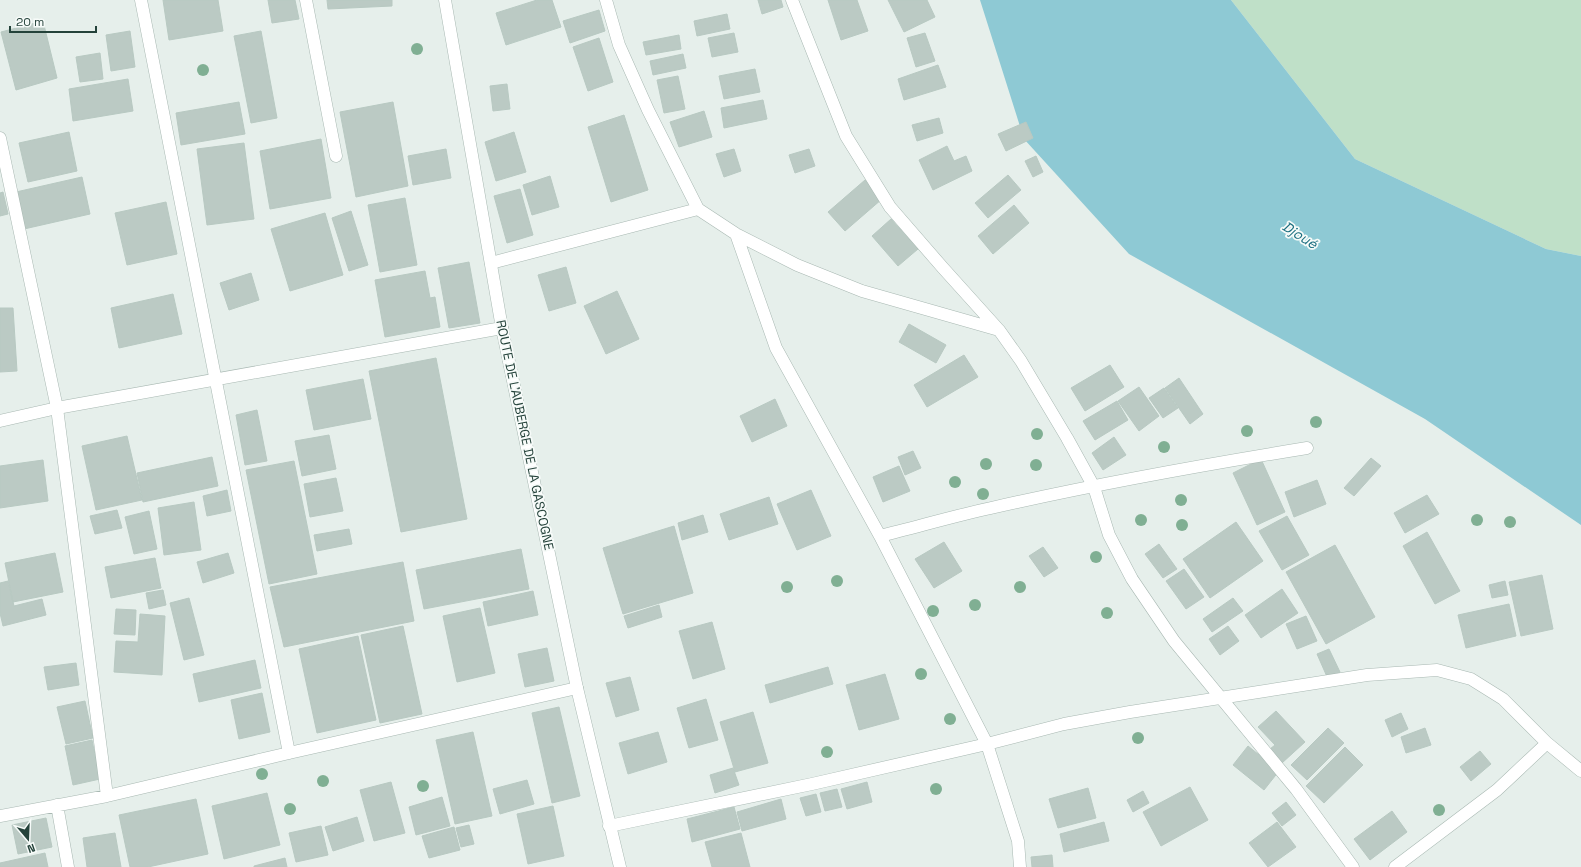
<svg xmlns="http://www.w3.org/2000/svg" width="1581" height="867" viewBox="0 0 1581 867" font-family="'Space Grotesk',sans-serif">
<style>
.green{fill:#bfe0c8}
.water{fill:#8ec9d4}
.building{fill:#bbcac4;stroke:#b8c9c2}
.lines{fill:none;stroke-linecap:round;stroke-linejoin:round}
.minor-casing{stroke:#a8b8b2;stroke-width:13}
.tertiary-casing{stroke:#a8b8b2;stroke-width:13}
.minor{stroke:#fff;stroke-width:12}
.tertiary{stroke:#fff;stroke-width:12}
.tree{fill:#80af93}
.labels{text-anchor:middle;dominant-baseline:central;stroke-width:3.5;stroke-linejoin:round;paint-order:stroke}
.street-label{font-size:13px;fill:#24423a;stroke:#f7fbf9}
.water-label{font-size:14px;font-style:italic;fill:#1c6f80;stroke:#f7fbf9}
</style>
<rect width="100%" height="100%" fill="#e6efeb"/>
<path class="green" d="M1231,0H1581V256L1546,249L1355,159Z"/>
<path class="water" d="M980,0H1231L1355,159L1546,249L1581,256V525L1425,419L1129,254L1024,139Z"/>
<path class="building" d="M163,0H218L223,31L169,40Z
M268,0H295L299,19L272,23Z
M327,0H392V6L328,9Z
M537,0H552L561,27L506,45L496,13Z
M758,0H781L783,7L762,14Z
M828,0H857L868,31L841,40Z
M888,0H927L935,17L904,32Z
M599,10L605,31L570,43L563,21Z
M727,14L730,29L697,36L694,21Z
M43,21L57,78L16,90L1,32Z
M130,31L135,67L111,71L106,35Z
M261,31L277,118L251,123L234,36Z
M734,33L738,52L712,57L708,38Z
M925,33L935,61L916,67L907,38Z
M679,35L681,49L646,55L643,42Z
M599,38L613,82L588,91L573,47Z
M100,53L103,79L80,82L76,57Z
M683,54L686,68L653,75L650,61Z
M938,65L946,87L904,100L898,79Z
M755,69L760,92L724,99L719,76Z
M678,76L685,109L664,113L657,80Z
M128,79L133,111L73,121L69,89Z
M507,84L510,109L493,111L490,86Z
M763,100L767,119L724,128L721,108Z
M239,102L245,134L181,145L176,113Z
M393,102L408,186L356,197L340,112Z
M704,111L712,137L679,147L670,122Z
M624,115L648,190L611,202L588,127Z
M939,118L943,133L917,141L912,125Z
M1026,122L1033,138L1006,151L998,134Z
M69,132L77,171L28,182L19,143Z
M514,132L526,172L496,181L485,142Z
M321,139L331,198L270,209L260,151Z
M244,143L254,219L207,225L197,149Z
M947,146L954,161L966,156L972,171L933,190L919,160Z
M446,149L451,178L413,185L408,156Z
M734,149L741,171L724,177L716,154Z
M809,149L815,166L795,173L789,155Z
M1036,156L1043,172L1033,177L1025,161Z
M1008,175L1021,190L988,218L975,203Z
M550,176L559,207L532,215L523,185Z
M82,177L90,214L24,229L16,192Z
M865,180L882,199L845,231L828,212Z
M520,189L533,235L507,243L494,196Z
M3,192L8,214L0,216V193Z
M405,198L417,265L380,272L368,205Z
M166,202L177,254L127,265L115,213Z
M1014,205L1029,223L993,254L978,236Z
M351,211L368,265L349,271L332,218Z
M325,213L343,275L290,291L271,229Z
M891,219L918,249L898,266L872,236Z
M469,262L480,323L449,328L438,268Z
M566,267L576,303L549,311L538,275Z
M425,271L430,298L435,297L440,327L385,337L375,280Z
M251,273L259,300L229,310L220,283Z
M617,291L639,339L606,354L584,306Z
M173,294L182,334L119,348L111,308Z
M0,308H13L17,371L0,372Z
M909,324L946,345L936,363L899,342Z
M964,355L978,377L927,407L914,385Z
M436,358L467,519L401,532L369,371Z
M1110,365L1124,387L1085,411L1071,388Z
M1179,378L1203,414L1190,424L1165,388Z
M363,379L371,419L314,430L306,390Z
M1139,387L1159,416L1139,431L1118,401Z
M1164,388L1178,408L1163,418L1149,398Z
M775,399L787,426L752,442L740,416Z
M1117,401L1128,420L1095,440L1083,421Z
M257,410L267,461L245,465L236,415Z
M329,435L336,469L302,476L295,441Z
M127,436L142,500L96,510L82,446Z
M1114,437L1126,455L1103,470L1092,453Z
M913,451L921,468L905,475L898,457Z
M212,457L218,486L143,502L137,473Z
M1371,458L1381,466L1354,496L1344,488Z
M1261,459L1285,512L1257,525L1233,473Z
M43,460L48,501L0,508V466Z
M294,461L317,574L269,584L246,470Z
M899,466L910,491L883,502L873,477Z
M336,478L343,511L310,517L304,484Z
M1317,480L1326,504L1294,517L1285,492Z
M227,490L231,511L207,516L203,496Z
M811,490L831,536L797,550L777,504Z
M1427,495L1439,514L1405,533L1394,513Z
M769,497L778,524L729,540L720,514Z
M194,502L201,550L164,555L158,508Z
M117,510L122,528L95,534L90,516Z
M149,511L157,549L134,554L125,517Z
M703,515L708,532L682,540L678,523Z
M1287,516L1309,555L1282,570L1259,531Z
M1236,522L1263,561L1210,598L1183,559Z
M674,526L693,593L623,614L603,548Z
M349,529L352,544L317,551L314,535Z
M1427,532L1460,591L1435,604L1403,546Z
M944,542L962,571L934,588L915,559Z
M1159,544L1177,569L1163,578L1145,554Z
M1335,545L1375,617L1326,644L1286,572Z
M1043,547L1058,568L1044,577L1029,556Z
M521,549L529,589L424,609L416,570Z
M55,553L63,592L13,602L5,563Z
M228,553L234,573L203,583L197,562Z
M155,558L161,588L111,598L105,567Z
M403,562L414,621L284,647L270,587Z
M1184,569L1204,597L1186,609L1166,581Z
M1542,575L1553,629L1521,636L1509,582Z
M8,581L14,606L42,599L46,615L3,626L0,613V583Z
M1505,581L1508,595L1492,598L1489,585Z
M1282,589L1298,613L1261,638L1245,615Z
M163,590L166,605L149,609L146,593Z
M533,591L538,615L488,626L483,602Z
M189,598L204,655L184,660L170,603Z
M1233,598L1243,611L1212,632L1203,619Z
M1509,604L1516,636L1466,648L1458,615Z
M659,605L662,617L628,628L624,616Z
M480,608L495,673L457,682L443,616Z
M116,609L136,610L135,635L114,634Z
M140,614L165,616L162,675L114,672L116,641L138,642Z
M1306,616L1317,641L1297,649L1286,624Z
M712,622L725,669L693,679L679,631Z
M403,626L422,714L380,723L361,635Z
M1228,626L1239,641L1220,655L1209,639Z
M358,636L376,720L317,733L299,649Z
M547,648L554,681L525,687L518,654Z
M1329,649L1340,672L1328,679L1317,654Z
M255,660L261,688L199,702L193,674Z
M76,663L79,685L48,690L44,667Z
M828,667L833,684L770,703L765,685Z
M885,674L899,719L859,730L846,685Z
M630,677L639,710L616,717L606,683Z
M262,693L270,732L239,739L231,700Z
M706,699L718,740L689,748L677,708Z
M85,701L93,738L66,744L57,707Z
M559,707L580,796L552,803L532,713Z
M1276,711L1305,742L1282,763L1270,749L1275,745L1258,727Z
M753,712L768,763L735,772L720,722Z
M1401,713L1408,729L1392,737L1385,720Z
M1328,728L1344,743L1307,780L1291,765Z
M1425,728L1431,745L1406,753L1401,737Z
M473,732L492,816L455,824L436,740Z
M658,732L667,762L628,774L619,743Z
M92,740L100,779L73,785L65,746Z
M1248,746L1279,771L1264,790L1233,765Z
M1345,747L1363,765L1324,803L1306,786Z
M1480,751L1491,764L1471,781L1460,767Z
M733,768L739,785L715,793L710,775Z
M527,780L534,804L500,814L493,789Z
M391,782L405,833L374,841L360,790Z
M867,782L872,802L847,809L841,789Z
M1190,787L1208,820L1161,846L1143,812Z
M1088,788L1096,818L1058,828L1049,799Z
M837,789L842,807L825,811L820,793Z
M1143,791L1149,803L1133,812L1127,800Z
M267,793L280,845L224,859L212,806Z
M816,794L821,812L806,816L800,798Z
M442,797L450,826L416,835L409,807Z
M196,799L208,854L148,867H130L119,815Z
M781,799L786,819L742,831L737,812Z
M1286,802L1296,815L1282,826L1272,813Z
M553,806L564,856L528,864L517,814Z
M734,807L740,829L692,842L687,819Z
M1392,811L1407,832L1370,860L1354,839Z
M357,817L364,841L333,851L325,827Z
M46,818L52,847L18,854L12,825Z
M1104,822L1109,841L1064,852L1060,834Z
M1277,822L1296,847L1268,867L1249,843Z
M469,825L474,844L461,847L456,828Z
M321,826L328,855L296,862L289,833Z
M454,827L460,850L429,858L422,836Z
M115,833L121,867H87L83,838Z
M741,833L750,867H712L705,842Z
M45,853L48,867H0V863Z
M1052,855L1053,867H1032L1031,857Z
M285,858L287,867H254V866Z"/>
<g class="lines">
<defs>
<path id="minor" d="M141,0L289,753
M306,0L336,156
M606,0L619,45L648,110L698,209L736,234L797,265L862,291L999,330L1021,361L1067,438L1094,487L1109,535L1132,579L1174,641L1296,789L1353,867
M792,0L846,136L890,207L943,268L998,329
M0,138L57,408L107,796
M736,234L776,348L880,536L987,744L1018,841L1020,867
M491,263L698,209
M0,421L57,408L502,328
M880,536C917,527 954,516 991,508C1096,484 1202,465 1307,448
M57,805L68,867
M0,816L107,796L289,753L577,688
M609,826L812,784L987,744L1064,724L1130,712L1367,675L1437,670L1471,679L1503,699L1547,743
M1395,867L1497,790L1547,743L1581,771"/>
<path id="tertiary" d="M445,0L502,328L577,688L620,867"/>
</defs>
<use href="#minor" class="minor-casing"/>
<use href="#tertiary" class="tertiary-casing"/>
<use href="#minor" class="minor"/>
<use href="#tertiary" class="tertiary"/>
</g>
<g class="tree">
<circle cx="417" cy="49" r="6"/>
<circle cx="203" cy="70" r="6"/>
<circle cx="1316" cy="422" r="6"/>
<circle cx="1247" cy="431" r="6"/>
<circle cx="1037" cy="434" r="6"/>
<circle cx="1164" cy="447" r="6"/>
<circle cx="986" cy="464" r="6"/>
<circle cx="1036" cy="465" r="6"/>
<circle cx="955" cy="482" r="6"/>
<circle cx="983" cy="494" r="6"/>
<circle cx="1181" cy="500" r="6"/>
<circle cx="1141" cy="520" r="6"/>
<circle cx="1477" cy="520" r="6"/>
<circle cx="1510" cy="522" r="6"/>
<circle cx="1182" cy="525" r="6"/>
<circle cx="1096" cy="557" r="6"/>
<circle cx="837" cy="581" r="6"/>
<circle cx="787" cy="587" r="6"/>
<circle cx="1020" cy="587" r="6"/>
<circle cx="975" cy="605" r="6"/>
<circle cx="933" cy="611" r="6"/>
<circle cx="1107" cy="613" r="6"/>
<circle cx="921" cy="674" r="6"/>
<circle cx="950" cy="719" r="6"/>
<circle cx="1138" cy="738" r="6"/>
<circle cx="827" cy="752" r="6"/>
<circle cx="262" cy="774" r="6"/>
<circle cx="323" cy="781" r="6"/>
<circle cx="423" cy="786" r="6"/>
<circle cx="936" cy="789" r="6"/>
<circle cx="290" cy="809" r="6"/>
<circle cx="1439" cy="810" r="6"/>
</g>
<g class="labels">
<g class="street-label">
<text transform="translate(525 435) rotate(78)">ROUTE DE L'AUBERGE DE LA GASCOGNE</text>
</g>
<g class="water-label">
<text transform="translate(1300 235) rotate(32)">Djoué</text>
</g>
</g>
<g transform="translate(28 839) rotate(161)" stroke="#f7fbf9" stroke-width="3" paint-order="stroke">
<path d="M0-3L7 15L0 10L-7 15Z" fill="#24423a"/>
<text y="-6" font-size="11" font-weight="bold" text-anchor="middle" fill="#24423a">N</text>
</g>
<path d="M10 26v6h86v-6" fill="none" stroke="#24423a" stroke-width="2"/>
<text x="16" y="26" font-size="12" fill="#24423a" stroke="#f7fbf9" stroke-width="3" paint-order="stroke">20 m</text>
</svg>
